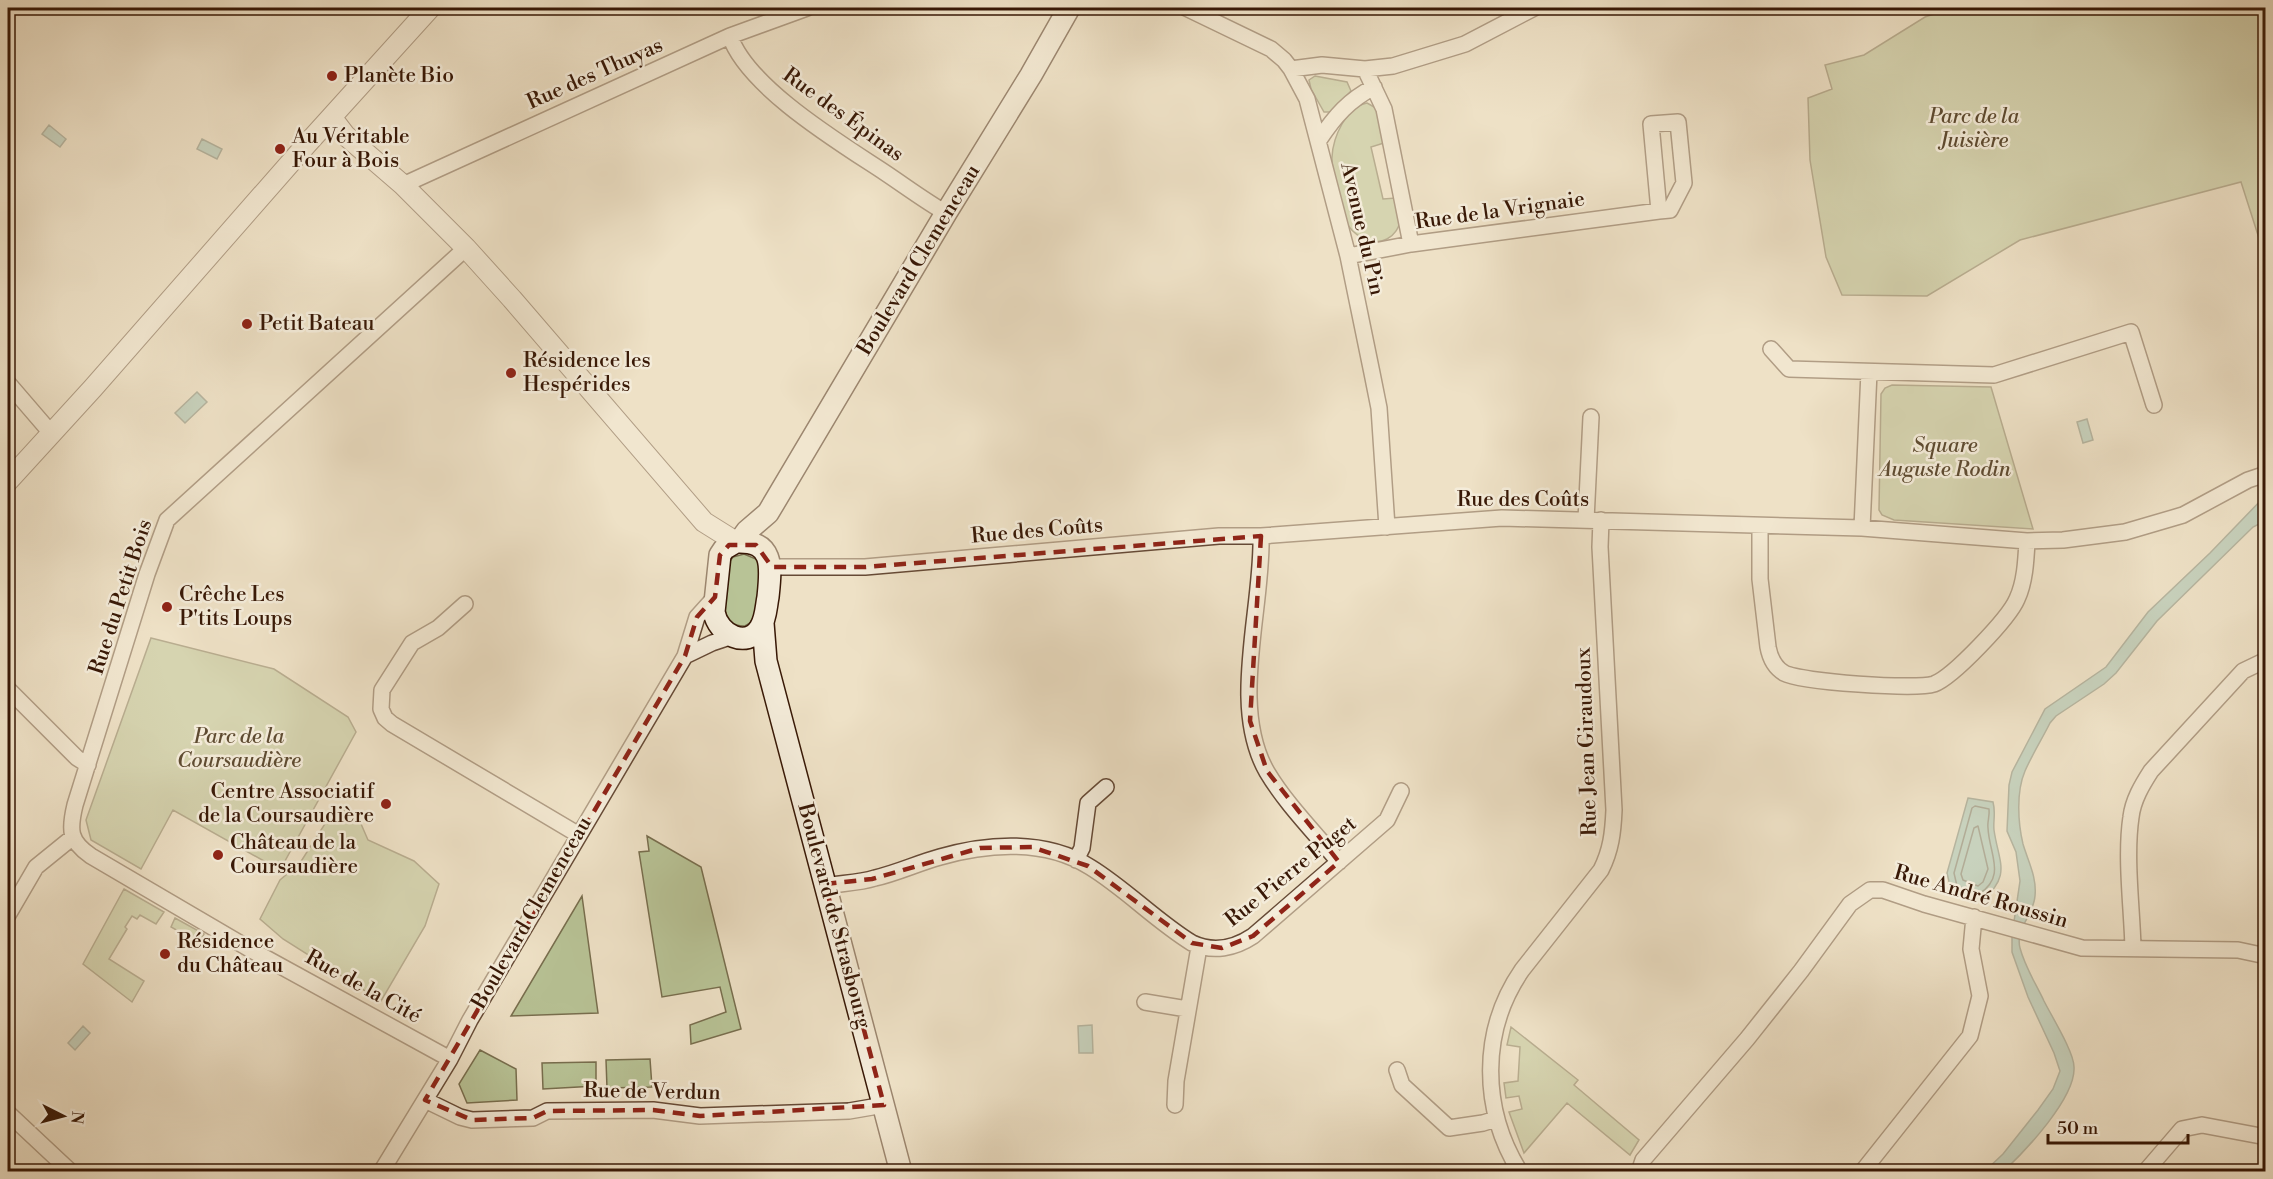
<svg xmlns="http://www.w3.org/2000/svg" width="2273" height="1179" viewBox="0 0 2273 1179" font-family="'Libre Bodoni',serif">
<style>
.green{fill:#b8c396;stroke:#786e4e;stroke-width:1.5}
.water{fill:#99beb2;stroke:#727c6d;stroke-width:1.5}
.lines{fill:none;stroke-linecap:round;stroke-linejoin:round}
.shore{stroke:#686b5c;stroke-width:1.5}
.minor-casing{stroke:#664a36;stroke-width:18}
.tertiary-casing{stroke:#664a36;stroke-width:22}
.secondary-casing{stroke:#381806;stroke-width:24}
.minor{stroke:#f4ecda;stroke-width:15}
.tertiary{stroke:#f4ecda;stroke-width:20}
.secondary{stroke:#f4ecda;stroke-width:21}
.marked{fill:none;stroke:#8f2418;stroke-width:4.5;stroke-dasharray:12 8;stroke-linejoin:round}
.poi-dot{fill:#8f2418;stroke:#f4ecda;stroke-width:2}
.labels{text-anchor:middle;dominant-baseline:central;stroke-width:5;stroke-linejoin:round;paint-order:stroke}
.street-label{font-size:21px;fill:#381806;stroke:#f4ecda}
.poi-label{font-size:21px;fill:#381806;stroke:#f4ecda;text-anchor:start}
.park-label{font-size:21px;font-style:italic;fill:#5e4b31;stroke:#f4ecda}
</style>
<rect width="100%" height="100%" fill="#eee1c6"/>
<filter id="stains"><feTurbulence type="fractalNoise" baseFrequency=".00333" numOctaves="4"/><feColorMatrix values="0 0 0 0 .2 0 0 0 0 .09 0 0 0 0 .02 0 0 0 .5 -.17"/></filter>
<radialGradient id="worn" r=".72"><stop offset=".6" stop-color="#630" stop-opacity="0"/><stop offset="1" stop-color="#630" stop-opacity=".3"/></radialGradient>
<path class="green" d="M1952,8H2265V257L2241,182L2020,240L1927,296L1842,295L1826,257L1810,160L1808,98L1832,89L1825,65L1864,55L1925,17Z
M1315,76L1347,82L1351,91L1332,112H1324L1311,89L1309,80Z
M1367,103L1376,108L1384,143L1371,147L1383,199L1396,198L1401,221C1398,228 1395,235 1387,239C1371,247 1352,235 1345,220C1341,211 1331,166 1332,157C1333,137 1346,107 1367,103Z
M1892,385L1991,387L2033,529L1894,520L1882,515L1879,510L1881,394L1885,388Z
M744,554L756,559L760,567L757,611L750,623L745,626C713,627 727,581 730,561L733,557Z
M151,638L274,669L348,717L356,732L280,870L173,810L141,869L91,840L86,820Z
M346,809L358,817L368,840L414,861L439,884L425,926L381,1001L283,939L260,919L280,880L300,863L328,819Z
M647,836L701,867L741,1029L691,1044L690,1025L726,1012L720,987L662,997L639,852L649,851Z
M124,889L164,912L156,924L140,915L137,919L132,916L125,927L127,929L109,959L144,981L132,1002L83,964Z
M582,896L598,1013L511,1016Z
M175,918L204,934L199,943L171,927Z
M1511,1027L1578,1080L1574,1085L1639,1140L1630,1155L1567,1103L1524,1153L1509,1112L1522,1109L1519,1096L1506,1098L1504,1083L1518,1081L1520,1047L1507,1045Z
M480,1050L516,1069L517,1100L467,1103L459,1084Z
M650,1059L652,1087L607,1088L606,1060Z
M596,1062V1086L543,1089L542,1063Z"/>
<path class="water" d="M49,125L66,139L60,147L42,134Z
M202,139L222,149L217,159L197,149Z
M197,392L207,402L185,423L175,413Z
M2087,419L2093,440L2083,443L2077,422Z
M2265,496V521L2253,527L2157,621L2116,673L2104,684L2056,716L2050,723C2042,739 2032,755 2025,771C2016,792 2018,823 2023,844C2028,861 2037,877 2035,896C2034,914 2015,929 2020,948C2025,967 2036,984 2044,1001C2052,1017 2074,1052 2074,1067C2076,1098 2025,1151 2004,1171L1984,1172L2003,1154L2038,1110L2053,1089L2060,1071L2054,1053L2028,997L2012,952V935L2020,881L2016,852L2007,831L2009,785L2012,772L2045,709L2106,667L2148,612L2210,553Z
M1968,798L1993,802C1996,813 1993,820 1994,830C1999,864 2012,875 1981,902L1951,890L1947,873Z
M1092,1025L1093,1053H1079L1078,1026Z
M83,1026L90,1033L75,1050L68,1043Z"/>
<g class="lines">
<path class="shore" d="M1975,806L1989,809C1990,816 1987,822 1988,828C1989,854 2007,876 1979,894L1957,886L1954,873L1972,808Z
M1978,826L1988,869L1983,882L1978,886L1963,880L1961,874L1974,828Z"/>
<defs>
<path id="minor" d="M1186,8L1271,49L1284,60L1291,69L1307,99L1348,256L1372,373L1379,408L1387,527
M730,36C747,87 840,143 884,172C905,186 925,201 946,213
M1291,69L1322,65L1365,69L1393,66L1465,44L1534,8
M1365,69L1384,109L1411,244
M1319,140C1335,116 1349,100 1374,87
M403,185L730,36L807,8
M1348,256L1411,244L1659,211L1670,210L1684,183L1678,122L1651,124L1659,211
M1771,349L1789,369L1994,375L2131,332L2154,405
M8,383L51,433
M1586,520L1591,417
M1760,526V579L1768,647C1770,658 1774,667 1784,673C1801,682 1916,690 1934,684C1953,677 2009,618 2017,599C2025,582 2026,560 2027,541
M1862,528L1869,372
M1261,536C1263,609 1229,706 1267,772C1286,804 1316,834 1339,862
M770,567H865L1219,536H1261L1502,518L1862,528L2027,541L2063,540L2125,532L2183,515L2248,480L2266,474
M715,597L697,617L685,656L712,643L733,636
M465,604L438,628L412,643L382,690L381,709L385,718L392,724L579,835
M8,689L77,758L88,765
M1076,860L1082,848L1088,803L1106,787
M825,886C842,883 859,883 875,878C897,873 918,863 940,857C988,843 1046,839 1090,867C1126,889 1156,921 1192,943C1213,953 1235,948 1253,936L1387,820L1401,791
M8,915L36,867L73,837
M2133,948C2132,908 2125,857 2131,817C2133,800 2142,785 2151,771L2243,671L2266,660
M1145,1002L1187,1009
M450,1059L253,951L91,856C69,841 69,830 75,805L147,574L167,520L466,248
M1397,1070L1402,1085L1449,1128L1483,1123L1496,1119
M425,1100L460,1117L472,1120L533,1118L547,1111L653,1110L700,1116L849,1111L884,1105
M1175,1105L1176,1081L1199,947
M8,1113L71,1172
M381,1172L450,1059L470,1020L685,656
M1520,1172C1481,1109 1480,1031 1522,970L1601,870C1611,850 1613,833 1614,810L1600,547L1601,520
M1639,1172L1643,1160L1747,1039L1801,971L1850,904L1870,890H1883L1924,904L2082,948L2238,950L2266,956
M1862,1172L1970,1036L1980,996L1971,949L1974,917
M2145,1172L2182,1129L2202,1125L2266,1137"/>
<path id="tertiary" d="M332,118L345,135L403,185L466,248L512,299L704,522L736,542
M8,481L93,388L306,145L430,8"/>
<path id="secondary" d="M736,542C775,540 771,568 768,597C766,607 766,619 760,628C747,649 718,635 714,612L720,555L724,549Z
M739,542L747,531L768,513L946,213L1031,75L1069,8
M763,623L766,661L901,1172"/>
</defs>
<use href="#minor" class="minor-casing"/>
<use href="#tertiary" class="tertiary-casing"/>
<use href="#secondary" class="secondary-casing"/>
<use href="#minor" class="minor"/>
<use href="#tertiary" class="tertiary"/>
<use href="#secondary" class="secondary"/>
</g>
<path d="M0 0H2273V1179H0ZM1261,536L1250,721L1267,771L1339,862L1253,936L1222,948L1192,943L1088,866L1032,847L980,848L872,879L825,884L884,1105L700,1116L653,1110L547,1111L533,1118L472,1120L425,1100L685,656L697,617L715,597L720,555L729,545H756L772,567H865Z" fill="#eee1c6" fill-opacity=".55" fill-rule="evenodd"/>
<path class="marked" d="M1261,536L1250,721L1267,771L1339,862L1253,936L1222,948L1192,943L1088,866L1032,847L980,848L872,879L825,884L884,1105L700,1116L653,1110L547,1111L533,1118L472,1120L425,1100L685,656L697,617L715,597L720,555L729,545H756L772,567H865Z"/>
<g class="poi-dot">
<circle cx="332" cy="76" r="6"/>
<circle cx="280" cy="149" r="6"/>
<circle cx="247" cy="324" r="6"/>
<circle cx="511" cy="373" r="6"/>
<circle cx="167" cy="607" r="6"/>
<circle cx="386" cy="804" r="6"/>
<circle cx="218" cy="855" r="6"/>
<circle cx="165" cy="954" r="6"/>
</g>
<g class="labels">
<g class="street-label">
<text transform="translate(595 74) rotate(-24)">Rue des Thuyas</text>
<text transform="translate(843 115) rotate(36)">Rue des Épinas</text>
<text transform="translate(1500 211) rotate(-8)">Rue de la Vrignaie</text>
<text transform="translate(1362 229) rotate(77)">Avenue du Pin</text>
<text transform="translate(919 260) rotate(-59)">Boulevard Clemenceau</text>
<text x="1523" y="500">Rue des Coûts</text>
<text transform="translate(1037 531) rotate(-5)">Rue des Coûts</text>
<text transform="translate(121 597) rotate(-72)">Rue du Petit Bois</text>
<text transform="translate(1587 742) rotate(-92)">Rue Jean Giraudoux</text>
<text transform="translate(1291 872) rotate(-39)">Rue Pierre Puget</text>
<text transform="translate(1981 897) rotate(16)">Rue André Roussin</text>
<text transform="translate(532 913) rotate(-60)">Boulevard Clemenceau</text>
<text transform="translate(834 916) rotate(75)">Boulevard de Strasbourg</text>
<text transform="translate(363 987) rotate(29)">Rue de la Cité</text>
<text transform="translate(652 1092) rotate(1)">Rue de Verdun</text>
</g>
<g class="poi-label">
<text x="344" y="76">Planète Bio</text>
<text x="292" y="137">Au Véritable<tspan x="292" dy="24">Four à Bois</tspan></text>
<text x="259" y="324">Petit Bateau</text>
<text x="523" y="361">Résidence les<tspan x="523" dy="24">Hespérides</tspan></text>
<text x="179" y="595">Crêche Les<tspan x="179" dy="24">P'tits Loups</tspan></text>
<text x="374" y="792" text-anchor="end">Centre Associatif<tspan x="374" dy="24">de la Coursaudière</tspan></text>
<text x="230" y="843">Château de la<tspan x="230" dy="24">Coursaudière</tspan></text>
<text x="177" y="942">Résidence<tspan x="177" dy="24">du Château</tspan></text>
</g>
<g class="park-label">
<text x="1974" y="117">Parc de la<tspan x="1974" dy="24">Juisière</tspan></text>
<text x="1945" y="446">Square<tspan x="1945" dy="24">Auguste Rodin</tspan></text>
<text x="239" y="737">Parc de la<tspan x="239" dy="24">Coursaudière</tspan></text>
</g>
</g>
<rect width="2273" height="1179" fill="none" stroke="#eee1c6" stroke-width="30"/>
<rect x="9" y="9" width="2255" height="1161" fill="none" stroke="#381806" stroke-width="3"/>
<rect x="15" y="15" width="2243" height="1149" fill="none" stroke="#381806" stroke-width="1.5"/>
<g transform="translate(63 1116) rotate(96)" stroke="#f4ecda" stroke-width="4.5" paint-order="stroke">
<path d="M0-4.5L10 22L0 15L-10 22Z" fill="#381806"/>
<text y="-9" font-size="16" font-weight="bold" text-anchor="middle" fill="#381806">N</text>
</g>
<path d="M2048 1134v9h140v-9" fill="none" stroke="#381806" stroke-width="3"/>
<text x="2057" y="1134" font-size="18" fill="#381806" stroke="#f4ecda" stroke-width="4.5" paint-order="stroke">50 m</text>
<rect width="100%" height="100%" filter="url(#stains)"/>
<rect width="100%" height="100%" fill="url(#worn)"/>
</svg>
